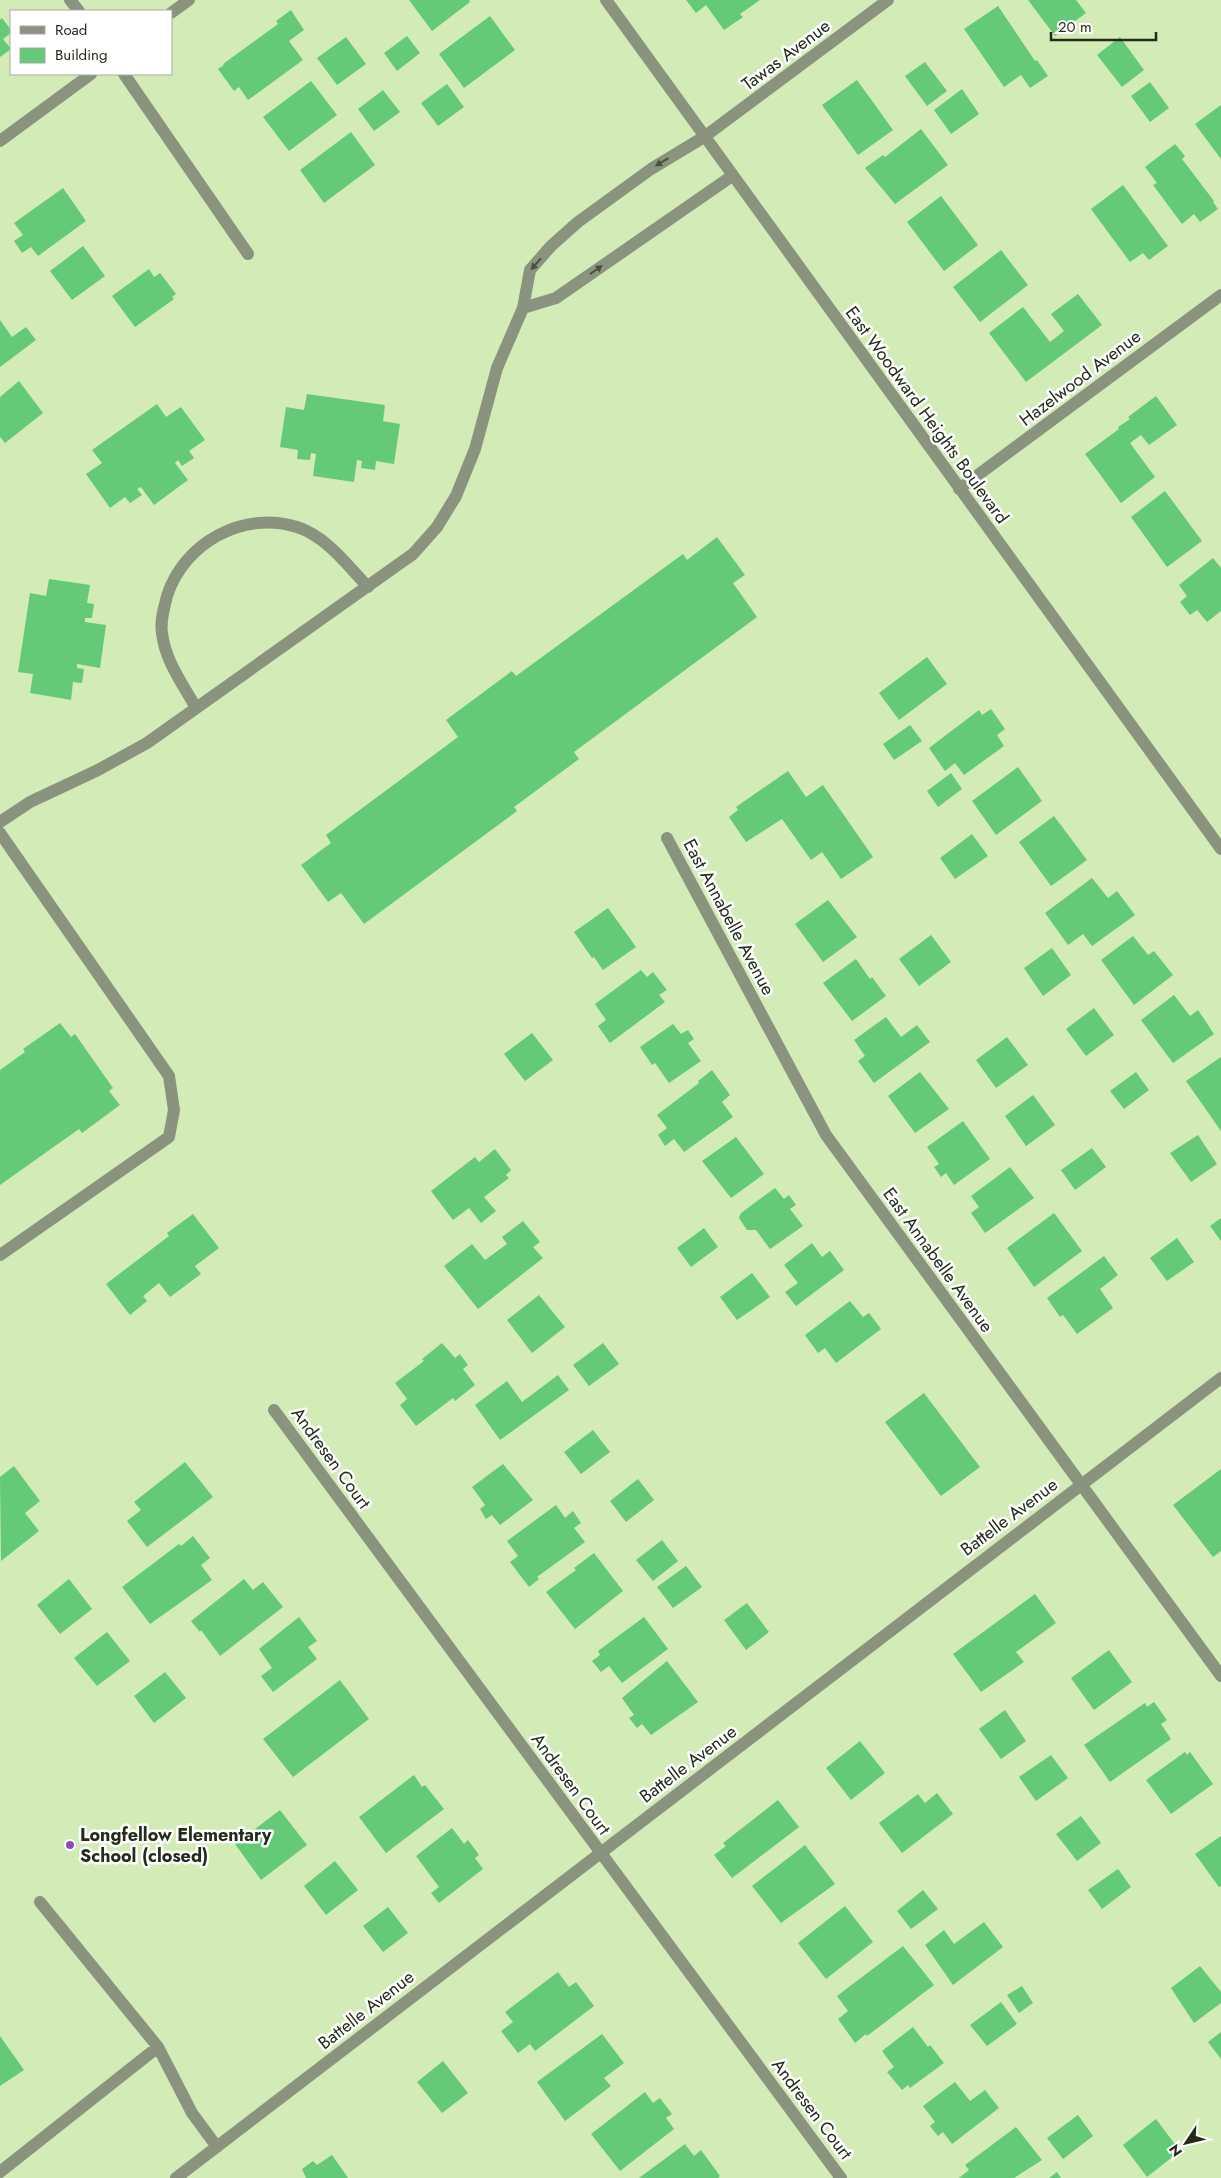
<svg xmlns="http://www.w3.org/2000/svg" width="1221" height="2178" viewBox="0 0 1221 2178" font-family="Jost,sans-serif">
<style>
.building{fill:#64ca77}
.lines{fill:none;stroke-linecap:round;stroke-linejoin:round}
.minor{stroke:#89937e;stroke-width:12}
.oneway{fill:#47503c}
.poi-dot{fill:#8e4bbf;stroke:#fff;stroke-width:2}
.labels{text-anchor:middle;dominant-baseline:central;stroke-width:5;stroke-linejoin:round;paint-order:stroke}
.street-label{font-size:18px;fill:#242c19;stroke:#fff}
.poi-label{font-size:18px;font-weight:bold;fill:#242c19;stroke:#fff;text-anchor:start}
</style>
<rect width="100%" height="100%" fill="#d3ebb7"/>
<path class="building" d="M409,0H469L470,2L432,31Z
M686,0H760L740,14L743,17L724,30L706,5L696,13Z
M1028,0H1076L1086,13L1055,36Z
M998,6L1035,61L1037,60L1048,76L1030,88L1021,75L1004,87L964,29Z
M291,10L304,30L289,41L303,60L248,100L239,87L234,91L218,69L224,65L223,64L278,24L276,21Z
M490,16L515,50L464,88L439,54Z
M2,18L11,30V33L3,39L11,49L0,57V20Z
M407,36L420,53L397,71L384,53Z
M346,37L366,64L337,85L317,58Z
M1120,37L1144,70L1122,87L1097,55Z
M925,62L947,91L927,106L905,76Z
M857,80L893,130L858,155L822,105Z
M311,81L337,115L289,151L263,117Z
M1150,82L1169,108L1150,122L1131,96Z
M447,84L464,107L438,126L421,103Z
M962,89L979,114L951,134L934,110Z
M383,90L400,112L374,131L358,109Z
M1221,105V159L1195,124Z
M921,129L948,165L895,204L865,168L883,155L885,157Z
M351,132L375,165L324,203L300,170Z
M1175,144L1185,156L1182,159L1214,201L1213,202L1218,209L1200,222L1194,214L1182,224L1153,185L1157,183L1145,167Z
M1123,185L1168,246L1149,260L1143,253L1130,262L1091,209Z
M63,188L86,221L38,256L31,247L22,253L14,241L23,235L14,223Z
M941,196L978,245L944,271L907,222Z
M83,246L105,276L72,300L50,271Z
M1001,250L1028,285L980,322L953,287Z
M149,269L154,277L160,273L176,294L172,297L174,299L135,327L112,296Z
M1078,294L1102,325L1026,382L989,333L1023,307L1050,342L1064,331L1051,314Z
M0,320L12,337L26,327L36,340L0,367Z
M19,381L43,413L5,443L0,437V397Z
M307,394L385,405L383,421L400,424L394,464L376,461L375,470L361,468L362,461L357,460L354,482L313,476L316,454L311,453L310,460L297,459L298,450L280,447L286,407L304,410Z
M1156,396L1177,425L1149,445L1141,435L1130,443L1155,477L1121,503L1085,454L1119,429L1118,427L1130,419L1128,417Z
M157,404L166,417L181,407L205,440L189,451L194,458L182,466L178,460L175,463L188,480L154,505L141,487L137,489L142,495L130,503L125,497L110,508L86,474L102,463L92,450Z
M1165,491L1202,541L1167,567L1131,517Z
M717,537L745,575L733,583L757,617L574,752L579,759L514,807L517,811L364,924L341,893L328,902L301,865L331,843L326,835L458,737L446,720L512,671L516,676L683,554L687,560Z
M1213,558L1221,568V611L1207,622L1197,610L1190,615L1180,602L1187,596L1179,585Z
M49,579L90,585L87,603L94,604L92,618H85V622L106,625L100,668L77,664V668L84,669L82,683L73,682L71,700L30,693L33,674L18,672L30,593L46,596Z
M927,657L947,684L899,720L879,693Z
M991,709L1005,729L997,735L1004,746L964,775L955,763L945,771L929,748L979,710L982,715Z
M910,725L922,741L894,760L883,744Z
M1018,767L1042,801L996,835L972,801Z
M788,771L806,797L823,785L873,857L841,879L822,852L811,860L782,819L746,842L729,817L738,810L736,807Z
M951,773L962,789L938,807L927,791Z
M1054,816L1087,860L1051,886L1019,842Z
M972,834L988,856L955,879L940,858Z
M1092,878L1108,898L1117,891L1135,915L1092,946L1083,934L1068,945L1045,913Z
M828,900L857,937L823,962L795,924Z
M608,908L636,947L603,970L594,957L592,958L574,932Z
M931,935L951,962L919,986L899,959Z
M1133,936L1148,955L1154,951L1173,975L1134,1005L1101,960Z
M1052,948L1071,975L1043,996L1024,968Z
M856,959L870,979L872,977L886,996L852,1021L823,983Z
M641,970L647,977L653,972L667,990L659,995L665,1002L610,1043L598,1026L606,1020L595,1004Z
M1174,995L1190,1016L1198,1010L1214,1034L1173,1063L1141,1020Z
M1094,1008L1114,1035L1086,1056L1066,1029Z
M886,1017L901,1037L917,1025L930,1042L874,1083L858,1061L865,1056L854,1040Z
M60,1023L71,1037L75,1034L113,1088L109,1091L120,1105L82,1133L79,1129L0,1185V1070L25,1052L23,1049Z
M673,1024L681,1034L688,1030L694,1039L688,1043L701,1061L669,1083L655,1063L652,1065L640,1047Z
M532,1033L553,1060L525,1081L504,1054Z
M1007,1037L1028,1065L996,1088L976,1060Z
M1221,1057V1131L1186,1081Z
M712,1070L730,1095L722,1102L733,1117L684,1152L674,1139L665,1146L658,1135L667,1128L657,1115L699,1083L698,1081Z
M920,1072L949,1109L915,1133L888,1096Z
M1136,1072L1149,1090L1124,1109L1110,1091Z
M1033,1095L1055,1125L1026,1146L1005,1116Z
M963,1121L990,1159L954,1185L946,1173L941,1177L934,1167L939,1164L927,1147Z
M1198,1135L1217,1164L1191,1182L1170,1153Z
M736,1137L764,1174L731,1198L702,1161Z
M1092,1148L1106,1167L1075,1190L1061,1170Z
M495,1149L511,1170L506,1175L509,1178L484,1197L496,1211L481,1223L469,1208L453,1220L431,1191L475,1157L479,1162Z
M1010,1167L1034,1198L985,1233L971,1213L979,1207L971,1196Z
M775,1188L784,1199L789,1195L796,1205L790,1209L803,1226L770,1249L756,1230H747L739,1218L741,1213Z
M1054,1213L1082,1251L1034,1287L1007,1248Z
M193,1214L219,1248L195,1266L201,1274L170,1297L159,1283L143,1296L147,1301L130,1315L106,1284L169,1236L167,1233Z
M1221,1218V1241L1210,1226Z
M523,1221L540,1242L533,1247L543,1258L478,1309L444,1266L472,1244L485,1260L507,1244L502,1237Z
M704,1228L718,1247L691,1267L677,1248Z
M1177,1238L1194,1262L1167,1281L1150,1258Z
M812,1243L822,1257L830,1251L844,1270L796,1306L785,1292L798,1283L784,1265Z
M1104,1256L1118,1275L1100,1289L1113,1308L1077,1334L1063,1315L1060,1317L1047,1298Z
M752,1273L770,1297L737,1320L720,1297Z
M539,1295L565,1327L532,1353L507,1320Z
M850,1301L863,1317L869,1313L881,1329L836,1363L825,1348L818,1353L805,1335Z
M442,1343L455,1358L460,1354L468,1365L463,1369L475,1385L455,1401L453,1398L416,1426L400,1405L407,1399L395,1383L424,1361L422,1359Z
M603,1343L619,1364L589,1386L573,1365Z
M558,1375L569,1390L500,1440L475,1405L507,1381L522,1402Z
M924,1393L980,1467L941,1496L885,1422Z
M593,1430L610,1452L581,1474L564,1452Z
M185,1462L213,1497L147,1547L127,1521L141,1510L134,1502Z
M503,1464L533,1500L500,1525L492,1515L486,1519L480,1509L485,1505L472,1487Z
M14,1466L40,1501L25,1513L39,1531L1,1561L0,1477Z
M1221,1469V1551L1213,1557L1173,1505Z
M638,1479L654,1500L626,1522L610,1501Z
M556,1505L565,1518L573,1511L581,1523L574,1528L585,1542L537,1577L539,1579L529,1587L510,1562L518,1556L507,1541Z
M193,1536L210,1558L201,1565L212,1580L150,1624L122,1587L179,1544L181,1546Z
M662,1540L678,1561L653,1581L636,1560Z
M594,1553L623,1591L575,1629L546,1592L576,1570L574,1568Z
M686,1566L702,1587L673,1608L657,1587Z
M69,1579L92,1609L60,1634L37,1605Z
M244,1579L253,1590L263,1582L283,1607L220,1656L201,1630L200,1632L191,1621Z
M1035,1594L1056,1623L1016,1652L1024,1662L981,1692L953,1654Z
M747,1603L769,1632L746,1650L724,1620Z
M299,1617L317,1641L308,1647L317,1659L273,1692L261,1676L272,1668L259,1649Z
M644,1617L668,1649L622,1683L609,1666L601,1672L592,1661L600,1655L598,1651Z
M107,1632L130,1661L97,1686L74,1658Z
M1109,1650L1132,1682L1094,1710L1071,1678Z
M667,1661L698,1702L651,1735L642,1724L637,1728L629,1718L634,1715L622,1698Z
M165,1672L186,1698L154,1723L134,1696Z
M340,1680L369,1719L293,1777L263,1739Z
M1154,1702L1167,1720L1161,1724L1171,1739L1110,1782L1084,1745L1145,1703L1147,1707Z
M1005,1710L1026,1741L1001,1759L979,1729Z
M860,1741L885,1773L851,1800L826,1768Z
M1185,1752L1187,1755L1190,1752L1213,1784L1171,1814L1146,1780Z
M1051,1755L1068,1778L1036,1801L1019,1777Z
M414,1775L422,1787L425,1785L444,1809L386,1853L359,1817Z
M937,1793L953,1814L902,1853L879,1823L918,1794L925,1803Z
M778,1800L799,1827L732,1878L714,1855L726,1846L723,1843Z
M280,1810L307,1845L261,1880L235,1844Z
M1081,1816L1101,1843L1077,1861L1056,1834Z
M452,1828L464,1844L468,1840L479,1855L475,1858L483,1869L439,1903L431,1893L439,1887L416,1856Z
M1221,1836V1886L1219,1887L1195,1854Z
M805,1845L835,1884L781,1923L752,1886Z
M335,1861L358,1890L326,1915L304,1886Z
M1118,1869L1131,1887L1102,1909L1088,1890Z
M923,1890L938,1909L911,1929L897,1911Z
M845,1906L873,1942L826,1979L798,1943Z
M388,1907L408,1933L383,1952L363,1926Z
M984,1922L1003,1947L953,1985L925,1945L944,1930L954,1944Z
M903,1946L934,1985L867,2036L866,2034L855,2043L838,2019L848,2011L837,1996Z
M1200,1966L1221,1992V2003L1194,2023L1171,1988Z
M558,1972L569,1987L576,1982L594,2006L535,2051L530,2044L518,2053L501,2031L513,2022L505,2012Z
M1022,1986L1033,2003L1019,2013L1007,1995Z
M1001,2002L1017,2024L987,2046L970,2025Z
M913,2027L928,2047L930,2045L944,2063L910,2088L908,2085L902,2090L887,2072L894,2067L882,2051Z
M1221,2032V2059L1208,2042Z
M602,2034L624,2063L604,2078L611,2086L565,2121L537,2082Z
M0,2036L24,2070L0,2086Z
M443,2061L468,2093L442,2113L417,2082Z
M955,2082L970,2101L985,2090L999,2108L952,2144L943,2132L938,2136L930,2126L935,2122L923,2106Z
M645,2092L653,2103L660,2098L672,2114L666,2118L674,2129L620,2171L591,2134Z
M1078,2115L1093,2136L1063,2159L1047,2138Z
M1156,2119L1180,2151L1147,2177L1123,2145Z
M1016,2127L1042,2160L1014,2178H959L969,2170L965,2165Z
M685,2144L694,2156L701,2150L720,2176L718,2178H639Z
M332,2155L348,2178H306L302,2169L313,2161L317,2165Z
M1057,2172L1061,2178H1049Z"/>
<g class="lines">
<path class="minor" d="M70,0L79,11
M606,0L1221,849
M171,13L189,0
M124,74L248,254
M0,141L91,74
M523,308L556,298L732,176
M959,489L1221,295
M196,708C183,684 165,661 162,633C160,621 164,608 167,596C184,543 243,510 297,527C326,536 348,566 368,587
M0,822L30,802L98,770L147,743L413,554L437,527L456,496L475,449L497,368L523,308L530,270L551,246L578,222L651,169L704,137L888,0
M0,833L169,1076L174,1110L169,1137L0,1255
M667,838L826,1135L1221,1676
M274,1410L841,2178
M40,1902L158,2047L192,2113L217,2147
M0,2172L158,2047
M176,2178L1221,1378"/>
</g>
<defs><path id="oneway-solid" d="M-6-.8H1V-3.2L6.5 0L1 3.2V.8H-6Z" transform="scale(1.25)"/></defs>
<g class="oneway">
<use href="#oneway-solid" transform="translate(662 162) rotate(149)"/>
<use href="#oneway-solid" transform="translate(536 264) rotate(131)"/>
<use href="#oneway-solid" transform="translate(596 270) rotate(-35)"/>
</g>
<circle class="poi-dot" cx="70" cy="1845" r="5"/>
<g class="labels">
<g class="street-label">
<text transform="translate(786 55) rotate(-37)">Tawas Avenue</text>
<text transform="translate(1080 378) rotate(-37)">Hazelwood Avenue</text>
<text transform="translate(927 415) rotate(54)">East Woodward Heights Boulevard</text>
<text transform="translate(729 917) rotate(62)">East Annabelle Avenue</text>
<text transform="translate(938 1260) rotate(54)">East Annabelle Avenue</text>
<text transform="translate(331 1458) rotate(54)">Andresen Court</text>
<text transform="translate(1009 1517) rotate(-37)">Battelle Avenue</text>
<text transform="translate(688 1764) rotate(-37)">Battelle Avenue</text>
<text transform="translate(571 1784) rotate(54)">Andresen Court</text>
<text transform="translate(366 2010) rotate(-38)">Battelle Avenue</text>
<text transform="translate(812 2109) rotate(53)">Andresen Court</text>
</g>
<g class="poi-label">
<text x="80" y="1835">Longfellow Elementary<tspan x="80" dy="21">School (closed)</tspan></text>
</g>
</g>
<rect x="10" y="10" width="162" height="65" fill="#ffffff" stroke="#a7aba3"/>
<rect x="20" y="26" width="25" height="8" fill="#89937e" stroke="#a7aba3"/>
<text x="55" y="35" font-size="15" fill="#242c19">Road</text>
<rect x="20" y="48" width="25" height="15" fill="#64ca77" stroke="#a7aba3"/>
<text x="55" y="60" font-size="15" fill="#242c19">Building</text>
<g transform="translate(1186 2143) rotate(235)" stroke="#ffffff" stroke-width="4" paint-order="stroke">
<path d="M0-4L9 19L0 12L-9 19Z" fill="#242c19"/>
<text y="-8" font-size="14" font-weight="bold" text-anchor="middle" fill="#242c19">N</text>
</g>
<path d="M1051 32v8h105v-8" fill="none" stroke="#242c19" stroke-width="2.5"/>
<text x="1058" y="32" font-size="15" fill="#242c19" stroke="#ffffff" stroke-width="4" paint-order="stroke">20 m</text>
</svg>
